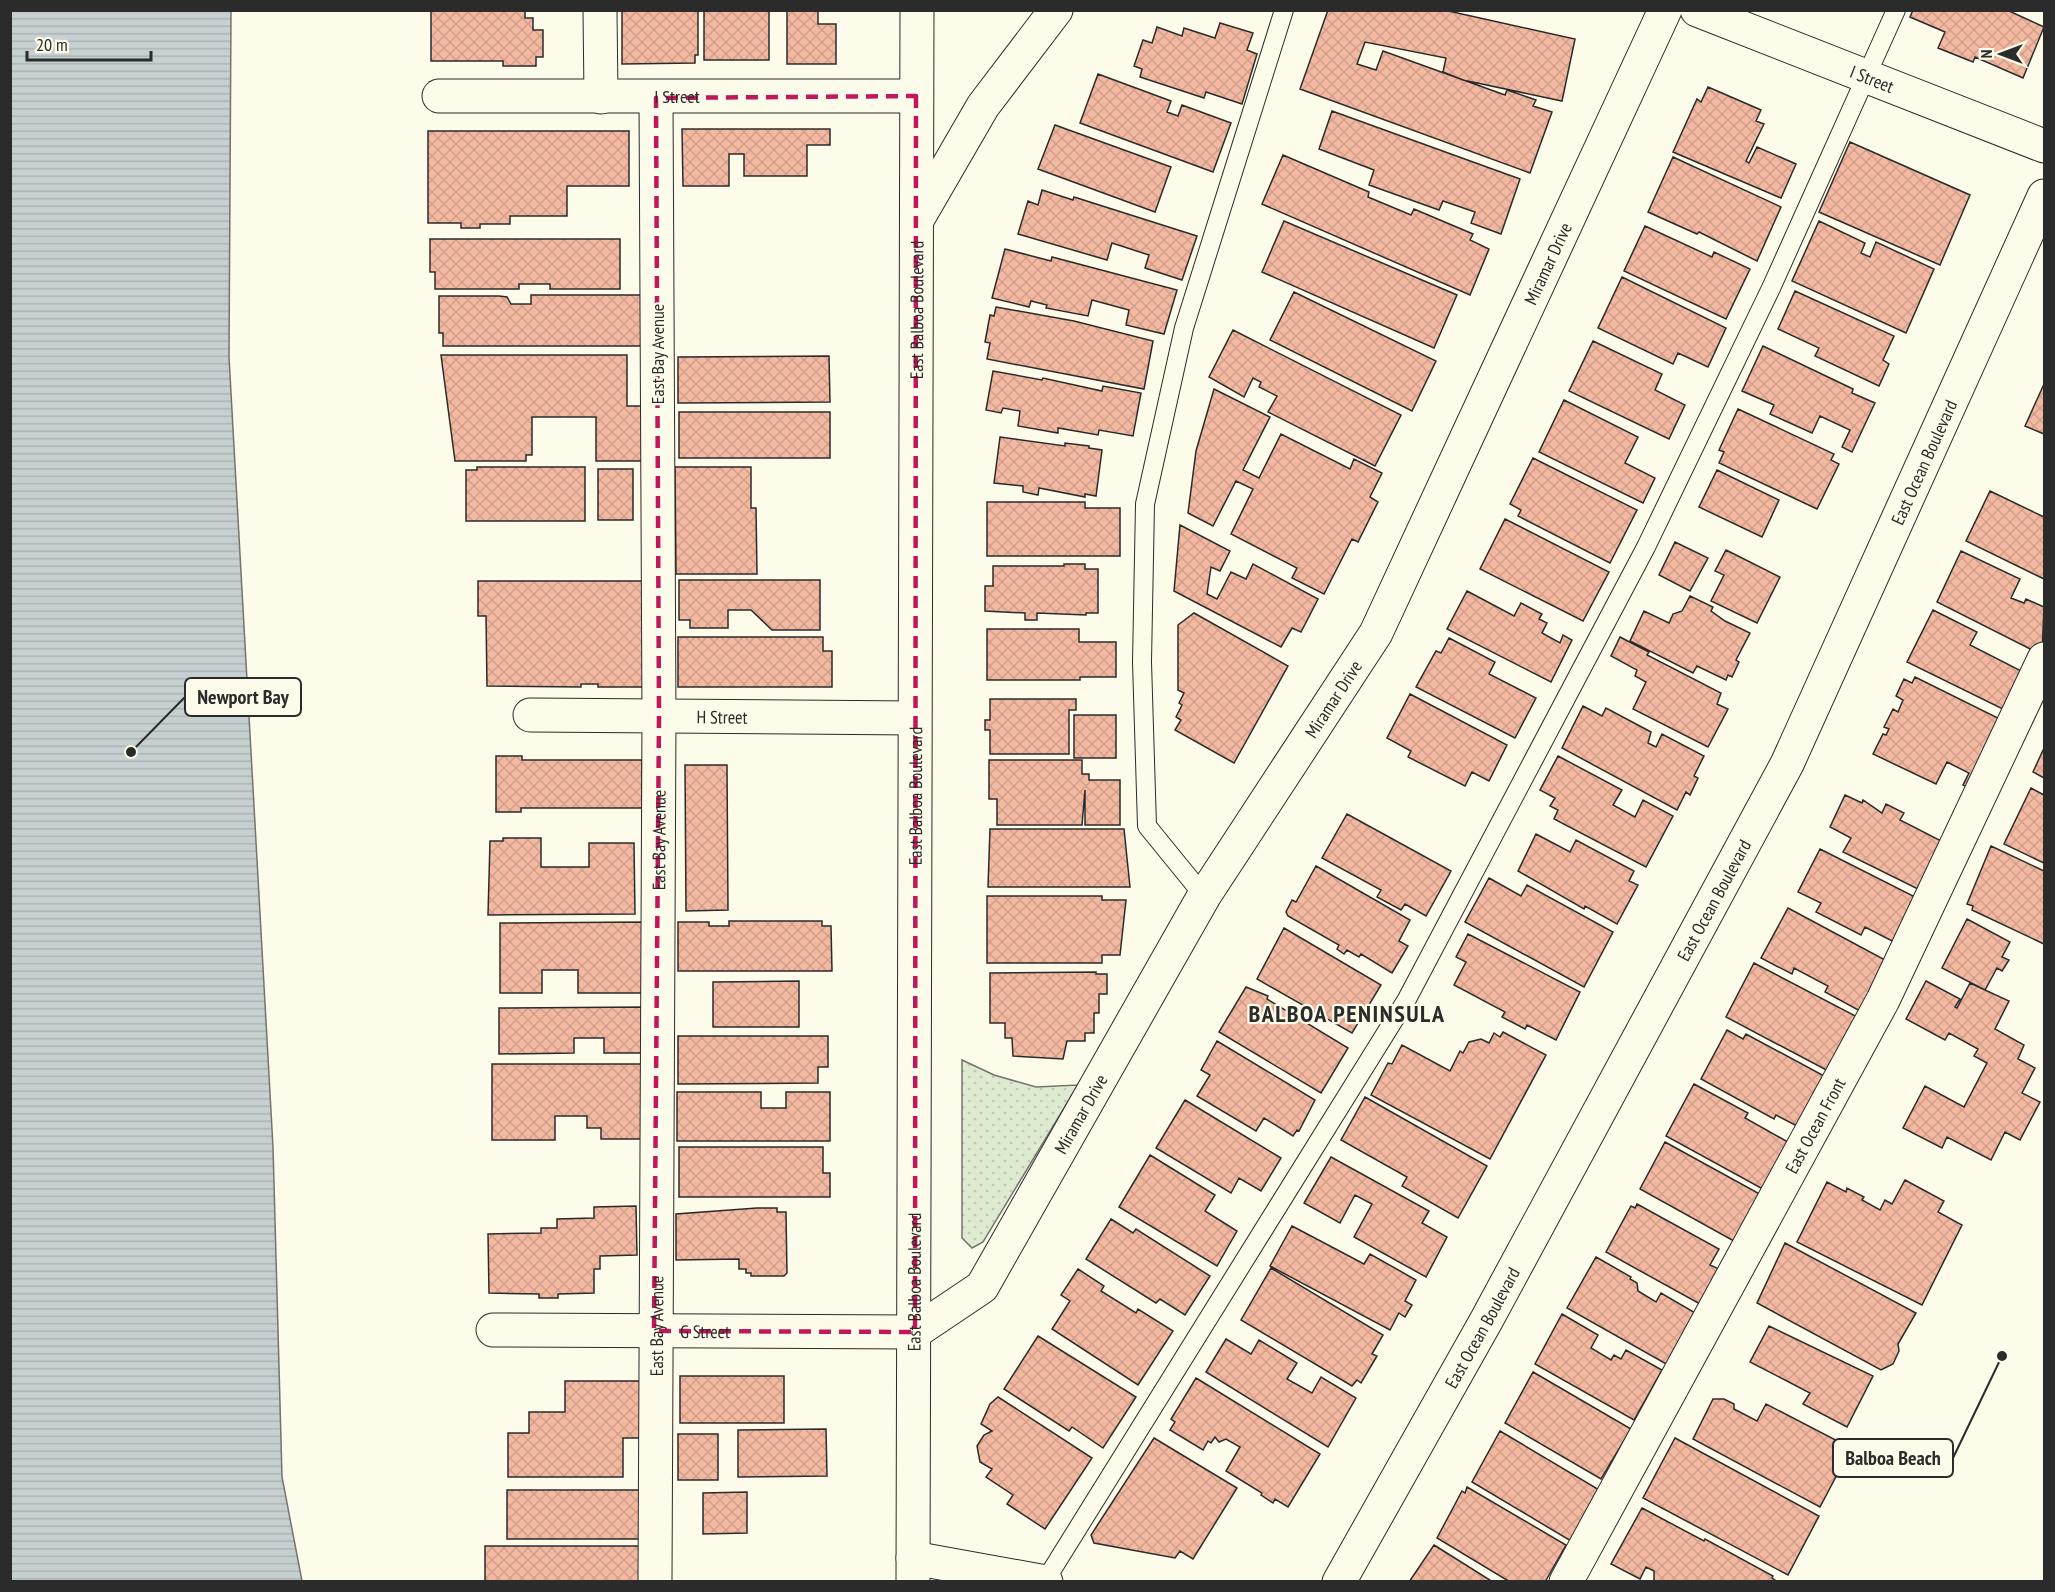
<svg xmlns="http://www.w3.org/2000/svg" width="2055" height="1592" viewBox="0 0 2055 1592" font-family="'PT Sans Narrow',sans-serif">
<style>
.park{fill:url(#park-dots);stroke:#74746e;stroke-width:1.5}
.water{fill:url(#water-rules);stroke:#74746e;stroke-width:1.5}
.building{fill:url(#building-cross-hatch);stroke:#2b2b2b;stroke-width:1.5}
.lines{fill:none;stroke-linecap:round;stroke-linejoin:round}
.service-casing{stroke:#2b2b2b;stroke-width:20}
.minor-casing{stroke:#2b2b2b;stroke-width:35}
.tertiary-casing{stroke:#2b2b2b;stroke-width:35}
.service{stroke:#fdfbea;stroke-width:18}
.minor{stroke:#fdfbea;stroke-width:33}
.tertiary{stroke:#fdfbea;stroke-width:33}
.marked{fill:none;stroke:#c2185b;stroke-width:4.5;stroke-dasharray:12 8;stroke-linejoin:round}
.labels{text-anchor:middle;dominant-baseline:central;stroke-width:4.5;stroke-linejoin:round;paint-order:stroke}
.street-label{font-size:18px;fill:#2b2b2b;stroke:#fdfbea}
.district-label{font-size:24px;font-weight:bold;letter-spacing:1.5px;fill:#2b2b2b;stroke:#fdfbea}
.leader{fill:none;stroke:#2b2b2b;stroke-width:2}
.callout-dot{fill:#2b2b2b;stroke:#fdfbea;stroke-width:2}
.callout{fill:#fdfbea;stroke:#2b2b2b;stroke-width:2}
.callout-label{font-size:20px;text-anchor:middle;font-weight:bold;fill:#2b2b2b}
</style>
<defs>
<pattern id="park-dots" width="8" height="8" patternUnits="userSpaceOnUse" patternTransform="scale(1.5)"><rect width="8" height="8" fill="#deebd1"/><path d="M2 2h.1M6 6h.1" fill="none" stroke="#bfcab4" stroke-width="1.8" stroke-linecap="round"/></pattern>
<pattern id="water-rules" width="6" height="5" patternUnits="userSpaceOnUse" patternTransform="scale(1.5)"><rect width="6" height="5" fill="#c7d0d0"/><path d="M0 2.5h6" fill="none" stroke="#abb3b3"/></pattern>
<pattern id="building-cross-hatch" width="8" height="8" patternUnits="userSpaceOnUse" patternTransform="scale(1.5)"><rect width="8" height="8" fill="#f2b8a0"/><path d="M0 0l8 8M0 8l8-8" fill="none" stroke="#d09e8a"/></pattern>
</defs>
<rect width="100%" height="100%" fill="#fdfbea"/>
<path class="park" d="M962,1060L994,1075L1036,1087L1078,1085L983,1242L972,1248L962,1238Z"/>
<path class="water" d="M11,10L231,11L229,357L273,1147L282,1477L302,1581H11Z"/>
<path class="building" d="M431,10H525V18H533V30H543V57H536V66H503V61H431Z
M622,10H698V55H695V63L622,64Z
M704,10H769V60H704Z
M787,10H818V24H836V64H787Z
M1328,10H1444L1575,39L1562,101L1463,80L1443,72L1446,58L1365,42L1357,64L1376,70L1383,51L1505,95L1507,90L1536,100L1533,106L1552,112L1530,173L1300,89Z
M1913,10H2007L2044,27L2023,78L1975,57L1973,62L1938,48L1945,32L1910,17Z
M1220,23L1253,33L1247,50L1257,54L1242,104L1206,92L1204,98L1140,77L1142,69L1134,66L1143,40L1152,43L1157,27L1182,36L1184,28L1215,38Z
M1098,74L1171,101L1167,112L1178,116L1182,105L1231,123L1213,172L1080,123Z
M1708,87L1761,110L1756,121L1764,124L1746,161L1749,163L1757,147L1796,164L1781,198L1673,152L1697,99L1701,102Z
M1332,111L1520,179L1501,234L1471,223L1475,212L1443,201L1439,210L1369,185L1374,170L1319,149Z
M1055,125L1171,167L1155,212L1038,169Z
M682,129H830V145H807V176H744V154H729V186H683Z
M428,131H629V186H567V216H510V224H480V228H461V223H428Z
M1850,142L1970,195L1940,265L1819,212Z
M1283,155L1369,192L1368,197L1411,215L1414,209L1473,234L1470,240L1489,249L1470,295L1262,204Z
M1673,157L1781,207L1757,261L1699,232L1697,234L1648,212Z
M1042,190L1073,200L1074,197L1197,236L1182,280L1145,268L1149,255L1112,243L1107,260L1018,234L1028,201L1038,205Z
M1284,221L1457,295L1434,348L1262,272Z
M1819,221L1865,243L1861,253L1870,257L1876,242L1934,269L1906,333L1792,281Z
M1645,226L1712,257L1714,252L1750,269L1726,319L1624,271Z
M430,239H620V289H550V284H519V289H435V272H430Z
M1005,249L1051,261L1052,257L1177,290L1164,334L1126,325L1129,310L1092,300L1088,316L1046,308L1047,305L1031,301L1029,307L992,298Z
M1622,277L1726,328L1708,367L1678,353L1673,364L1598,328Z
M1795,291L1894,336L1883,360L1889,364L1879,386L1815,356L1819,348L1778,329Z
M1294,292L1436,361L1412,411L1270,340Z
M531,295H643V346H443V333H439V296H499L507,297L511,304H531Z
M996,307L1074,321L1153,341L1144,389L987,359L990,343L985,342L990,315L994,316Z
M1233,330L1401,415L1375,466L1268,412L1277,396L1259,387L1261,382L1253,378L1244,397L1209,377Z
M1593,341L1662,374L1655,390L1685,405L1669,439L1569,391Z
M1763,346L1853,389L1852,393L1875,403L1852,452L1842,447L1850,430L1820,416L1812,433L1770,414L1774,405L1742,391Z
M441,355H627V406H646V461H596V417H532V455H526V461H455Z
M829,356L830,402L678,403V357Z
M993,371L1042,380L1043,378L1102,391L1103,386L1141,393L1133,436L1099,430L1098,435L1058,428V433L1018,426L1020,411L1003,408L1001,413L986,410Z
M2044,384V434L2025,426Z
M1214,389L1270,417L1243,470L1259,478L1281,434L1350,469L1354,459L1382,473L1370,497L1378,502L1358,542L1352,539L1324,594L1292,578L1297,568L1231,534L1253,489L1236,481L1213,526L1188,513L1196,451Z
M1564,400L1638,437L1625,463L1655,478L1643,503L1539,452Z
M1738,409L1834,454L1831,460L1839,464L1817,509L1719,463L1724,452L1719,450Z
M679,412H830V458H679Z
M1000,437L1065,446V443L1089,446V448L1102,450L1096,496L1085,494V497L1039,488L1038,495L1023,492V486L994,483Z
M1533,458L1637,510L1610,563L1518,516L1521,510L1510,504Z
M477,467H585V521H466V470H477Z
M675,467H751V508H756L757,574H676Z
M598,469H633V520H598Z
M1717,470L1779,500L1762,537L1699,507Z
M1990,491L2044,517V579L1966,541Z
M987,502H1085V508H1120V556H987Z
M1505,519L1609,572L1583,621L1480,569Z
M1180,525L1230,551L1220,571L1211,567L1207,594L1217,599L1231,572L1246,579L1253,564L1318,599L1301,632L1292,628L1281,647L1174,591Z
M1675,542L1708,558L1690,591L1659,575Z
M1726,550L1780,577L1757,623L1711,601L1724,575L1715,571Z
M1961,551L2020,579L2011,598L2024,603L2026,599L2044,607L2042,655L1937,602Z
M1064,564H1085V569H1098V613H1086V615L1037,613V620H1025V613L985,611V586H993V566H1064Z
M679,580H820V630H772L751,610H728V628H690V620H679Z
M478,581H645V687H598V684H581V687L487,686L486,616H478Z
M1467,591L1514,616L1521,603L1542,614L1539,619L1547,623L1542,633L1560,643L1563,635L1572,640L1551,682L1447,629Z
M1690,596L1713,607L1711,611L1725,621L1750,633L1736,660L1739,662L1732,677L1728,675L1726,680L1697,666L1693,673L1630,641L1644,611L1669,623L1673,614L1682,611Z
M1933,610L1977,632L1970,645L2033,677L2015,715L1907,662Z
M1194,613L1288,666L1234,763L1175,730L1181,720L1176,717L1182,705L1179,703L1184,693L1178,690V625Z
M987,629H1079V642H1116V677H1080V680H987Z
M678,637H823V651H832V687H678Z
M1620,637L1649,652L1647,655L1721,693L1717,704L1728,709L1708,747L1633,709L1646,682L1635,676L1637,670L1611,656Z
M1449,638L1495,662L1489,674L1536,698L1515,738L1416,687L1436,651L1441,653Z
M1915,677L2010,724L1978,792L1963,785L1969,773L1947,762L1936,784L1873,754L1883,734L1886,735L1889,729L1884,727L1893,709L1898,712L1903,700L1896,696L1904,679L1912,683Z
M1410,694L1507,745L1489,781L1472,772L1465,786L1408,757L1411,751L1387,738Z
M990,699H1076V710H1069V754H990V730H985V720H990Z
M1583,706L1602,716L1606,708L1651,732L1648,743L1656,747L1662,734L1704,756L1694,776L1698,778L1690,795L1686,792L1677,810L1562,748Z
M1074,715H1116V758H1074Z
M2044,748V778L2033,772Z
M496,756H522V760H642V808H521V812H496Z
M1558,756L1622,790L1613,805L1635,817L1643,800L1673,816L1646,867L1554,819L1558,810L1550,806L1555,798L1540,790Z
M989,760H1082V774H1089V780H1120V825H1085V790L1082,825H997V799H989Z
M685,765H727L728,910L686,911Z
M2031,788L2044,795V863L2004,844Z
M1845,795L1862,803L1863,800L1882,813L1886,804L1904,813L1900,820L1949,845L1926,893L1843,852L1851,838L1830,827Z
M1347,814L1451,871L1426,916L1405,904L1401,910L1377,897L1381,890L1322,858Z
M990,829H1124L1130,887H988Z
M1536,834L1570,852L1576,840L1634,871L1629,881L1638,885L1617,924L1585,906L1584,909L1518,871Z
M503,838H541V867H589V843H634L635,914L488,915L490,841H503Z
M1991,846L2044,871V944L1972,910L1973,906L1967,904Z
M1820,849L1923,901L1900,945L1865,927L1861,935L1816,912L1821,903L1798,892Z
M1316,866L1410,920L1399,941L1408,946L1392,973L1361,954L1359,957L1347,950L1344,954L1337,949L1339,945L1288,916L1286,912L1292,900L1296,902Z
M1489,878L1521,896L1527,885L1613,932L1584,987L1465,922Z
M987,896H1102V900H1126L1120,955H1102V963H987Z
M1788,908L1887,961L1860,1011L1825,992L1828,986L1794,968L1792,974L1761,958Z
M1967,919L2010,942L2002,957L2009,960L2002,971L1997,968L1985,990L1942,968Z
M729,921H822V926H831L832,971H678V922H709V926H729Z
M645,922V993H578V970H542V993H500V923Z
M1284,928L1381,985L1352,1033L1257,979Z
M1468,934L1580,992L1556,1040L1527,1025L1525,1029L1502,1017L1505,1012L1454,985L1466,962L1456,957Z
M1754,963L1861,1019L1832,1073L1726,1017Z
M1096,972V974H1107V994H1099V1013H1094V1033H1085V1041H1067L1063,1059L1013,1056L1012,1038H1005V1023H990V973Z
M799,981V1027H713V982Z
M1926,981L1960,999L1955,1007L1957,1008L1970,983L2009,1001L1995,1029L2024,1045L2018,1059L2035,1068L2022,1093L2040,1102L2020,1140L2005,1132L1991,1160L1947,1137L1942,1148L1903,1128L1925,1086L1964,1107L1987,1063L1974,1056L1978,1049L1949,1033L1945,1040L1906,1019Z
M1246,987L1268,996L1267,999L1348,1048L1321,1093L1219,1032Z
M645,1007V1053H604V1038H574V1053L499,1054V1008Z
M1727,1030L1743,1039L1746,1034L1826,1077L1799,1127L1776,1115L1774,1119L1701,1079Z
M1503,1032L1546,1055L1490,1159L1371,1095L1388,1063L1392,1064L1402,1045L1450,1071L1460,1051L1463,1053L1469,1042L1481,1039L1489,1043L1494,1033L1500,1037Z
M678,1036H828V1067H818V1083L678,1084Z
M1217,1041L1315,1100L1299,1131L1297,1130L1293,1136L1264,1118L1256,1131L1197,1096L1210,1075L1201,1070Z
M492,1064H644L643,1139H601V1128H587V1116H555V1140H492Z
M1694,1084L1748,1113L1745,1118L1795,1146L1770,1193L1666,1136Z
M677,1092H761V1108H786V1092H830V1141H677Z
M1365,1097L1487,1166L1458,1218L1402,1186L1407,1177L1341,1140Z
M1185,1100L1281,1158L1261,1191L1239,1178L1231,1193L1156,1148Z
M1665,1142L1767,1198L1741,1245L1640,1189Z
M679,1147H823V1173H830V1197H679Z
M1150,1155L1215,1195L1205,1211L1237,1231L1217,1266L1119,1207Z
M1331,1157L1429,1211L1422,1223L1447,1237L1426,1277L1354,1237L1372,1204L1355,1195L1340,1223L1304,1203Z
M1905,1180L1944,1201L1938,1212L1962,1225L1922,1305L1797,1242L1827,1182L1846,1192L1847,1188L1864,1197L1862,1200L1880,1210L1885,1200L1892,1204Z
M1637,1204L1719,1249L1710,1265L1719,1269L1700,1304L1606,1252L1631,1206L1635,1208Z
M636,1206L637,1255L600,1256V1269H594V1293L558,1294V1298H539V1294L489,1293L488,1234L541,1233V1228H557V1219L594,1218V1207Z
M757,1208H777V1212H786L787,1273L784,1276H751V1273H746V1269H739V1259L676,1260V1214Z
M1111,1219L1133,1233L1136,1229L1210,1276L1185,1315L1160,1299L1156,1303L1086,1259Z
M1292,1226L1364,1264L1370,1254L1416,1280L1405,1301L1412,1305L1405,1317L1399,1313L1390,1330L1270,1266Z
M1785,1243L1916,1313L1898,1344L1899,1351L1893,1364L1881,1370L1757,1303Z
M1596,1257L1631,1277L1630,1279L1637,1283L1638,1291L1656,1302L1661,1293L1697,1314L1668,1365L1567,1308Z
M1271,1268L1383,1335L1372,1354L1377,1356L1361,1383L1357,1380L1352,1386L1241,1320Z
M1078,1269L1104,1286L1101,1291L1136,1313L1138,1309L1173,1331L1138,1385L1052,1329L1070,1301L1061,1295Z
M1562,1314L1598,1335L1591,1348L1611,1360L1614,1355L1621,1359L1626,1350L1662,1370L1634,1420L1535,1364Z
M1769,1326L1873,1376L1847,1427L1803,1404L1810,1393L1750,1362Z
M1038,1336L1136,1397L1103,1448L1072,1427L1069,1431L1004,1389Z
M1226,1339L1251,1354L1259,1340L1297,1363L1287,1379L1312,1393L1321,1377L1356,1398L1328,1447L1206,1372Z
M1533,1372L1631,1429L1601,1479L1505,1423Z
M680,1376H784V1423H680Z
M1196,1378L1320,1454L1288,1507L1275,1499L1273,1503L1261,1495L1262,1493L1226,1471L1240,1447L1226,1439L1219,1442L1215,1437L1211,1443L1208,1441L1203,1450L1170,1430L1175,1422L1171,1419Z
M565,1381H645V1438H623V1477H508V1433H529V1412H565Z
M998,1397L1092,1458L1045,1529L1007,1504L1013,1495L986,1477L992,1469L980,1462L977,1446L984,1435L992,1431L981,1424L990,1404Z
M1713,1399H1724L1734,1404V1409L1757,1421L1766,1404L1851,1448L1820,1507L1693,1439Z
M826,1429L827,1476L738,1477V1430Z
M1500,1431L1601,1491L1571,1541L1472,1482Z
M678,1434H718V1480H678Z
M1154,1438L1237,1488L1193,1559L1180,1551L1175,1558L1094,1543L1091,1535Z
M1675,1438L1819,1516L1788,1575L1643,1498Z
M1467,1487L1566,1545L1545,1582H1510L1437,1538L1462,1491L1465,1493Z
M507,1490H643V1539H507Z
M747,1492V1533L703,1534V1493Z
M1642,1508L1704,1541L1705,1539L1773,1576L1772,1578L1778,1582H1654V1571L1646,1567L1640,1579L1611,1564Z
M1434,1545L1493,1582H1409Z
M485,1546H643L642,1582H485Z"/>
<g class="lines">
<defs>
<path id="service" d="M1204,896L1147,826L1142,662L1145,504L1184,328L1284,10
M1045,1581L1407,999L1646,547L1772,286L1896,10"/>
<g id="minor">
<path d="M600,10L601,97"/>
<path id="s1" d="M1697,10L2044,146"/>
<path id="s2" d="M439,96H916"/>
<path d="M917,220L983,106L1056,10"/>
<path id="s3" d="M530,715L914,718"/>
<path id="s4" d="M493,1330L915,1332L982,1287L1204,896L1376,633L1665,10"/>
<path d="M913,1558L1046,1582"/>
<path id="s5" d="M655,1582L659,716L656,98"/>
<path id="s6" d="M1339,1582L1486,1321L1787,764L2044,196"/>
<path id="s7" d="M1566,1582L1883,1000L2044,659"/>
</g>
<g id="tertiary">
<path id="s8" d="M913,1582L917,10"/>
</g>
</defs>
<use href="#service" class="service-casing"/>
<use href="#minor" class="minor-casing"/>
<use href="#tertiary" class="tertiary-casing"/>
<use href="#service" class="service"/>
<use href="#minor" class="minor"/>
<use href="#tertiary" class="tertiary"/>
</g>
<path class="marked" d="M916,96L915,1332L654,1331L659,716L656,98Z"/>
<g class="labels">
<g class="street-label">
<text stroke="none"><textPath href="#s1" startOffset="188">I Street</textPath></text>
<text stroke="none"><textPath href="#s2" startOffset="238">I Street</textPath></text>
<text stroke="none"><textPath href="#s4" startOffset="1674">Miramar Drive</textPath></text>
<text stroke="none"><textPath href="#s8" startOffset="1272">East Balboa Boulevard</textPath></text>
<text transform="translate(657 354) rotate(-90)">East Bay Avenue</text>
<text stroke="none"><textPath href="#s6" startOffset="1264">East Ocean Boulevard</textPath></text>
<text stroke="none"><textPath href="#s4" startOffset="1188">Miramar Drive</textPath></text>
<text stroke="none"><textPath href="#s3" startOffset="192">H Street</textPath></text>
<text stroke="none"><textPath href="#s8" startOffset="786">East Balboa Boulevard</textPath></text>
<text stroke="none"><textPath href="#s5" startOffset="742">East Bay Avenue</textPath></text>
<text stroke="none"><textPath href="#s6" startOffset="778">East Ocean Boulevard</textPath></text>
<text stroke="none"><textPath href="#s4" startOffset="702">Miramar Drive</textPath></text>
<text stroke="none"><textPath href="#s7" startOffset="520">East Ocean Front</textPath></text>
<text stroke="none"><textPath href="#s8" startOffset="300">East Balboa Boulevard</textPath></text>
<text stroke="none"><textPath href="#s5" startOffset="256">East Bay Avenue</textPath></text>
<text stroke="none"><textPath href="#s6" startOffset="292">East Ocean Boulevard</textPath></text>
<text stroke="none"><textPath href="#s4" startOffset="212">G Street</textPath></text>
</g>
<g class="district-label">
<text x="1347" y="1013">BALBOA PENINSULA</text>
</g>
</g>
<path class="leader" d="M131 752L185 697M2002 1356L1953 1458"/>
<g class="callout-dot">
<circle cx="131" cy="752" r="6"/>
<circle cx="2002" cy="1356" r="6"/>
</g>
<g class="callout">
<rect x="185" y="678" width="116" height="38" rx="6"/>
<rect x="1833" y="1439" width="120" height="38" rx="6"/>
</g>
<g class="callout-label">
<text x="243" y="704">Newport Bay</text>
<text x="1893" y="1465">Balboa Beach</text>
</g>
<rect width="2055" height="1592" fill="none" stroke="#2b2b2b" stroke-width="24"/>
<g transform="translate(2001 54) rotate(270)" stroke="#fdfbea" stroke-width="4.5" paint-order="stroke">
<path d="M0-4.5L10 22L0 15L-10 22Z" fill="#2b2b2b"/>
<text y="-9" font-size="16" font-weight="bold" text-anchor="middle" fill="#2b2b2b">N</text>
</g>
<path d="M27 51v9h124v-9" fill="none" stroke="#2b2b2b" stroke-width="3"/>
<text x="36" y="51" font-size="18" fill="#2b2b2b" stroke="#fdfbea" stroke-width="4.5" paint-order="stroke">20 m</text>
</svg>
